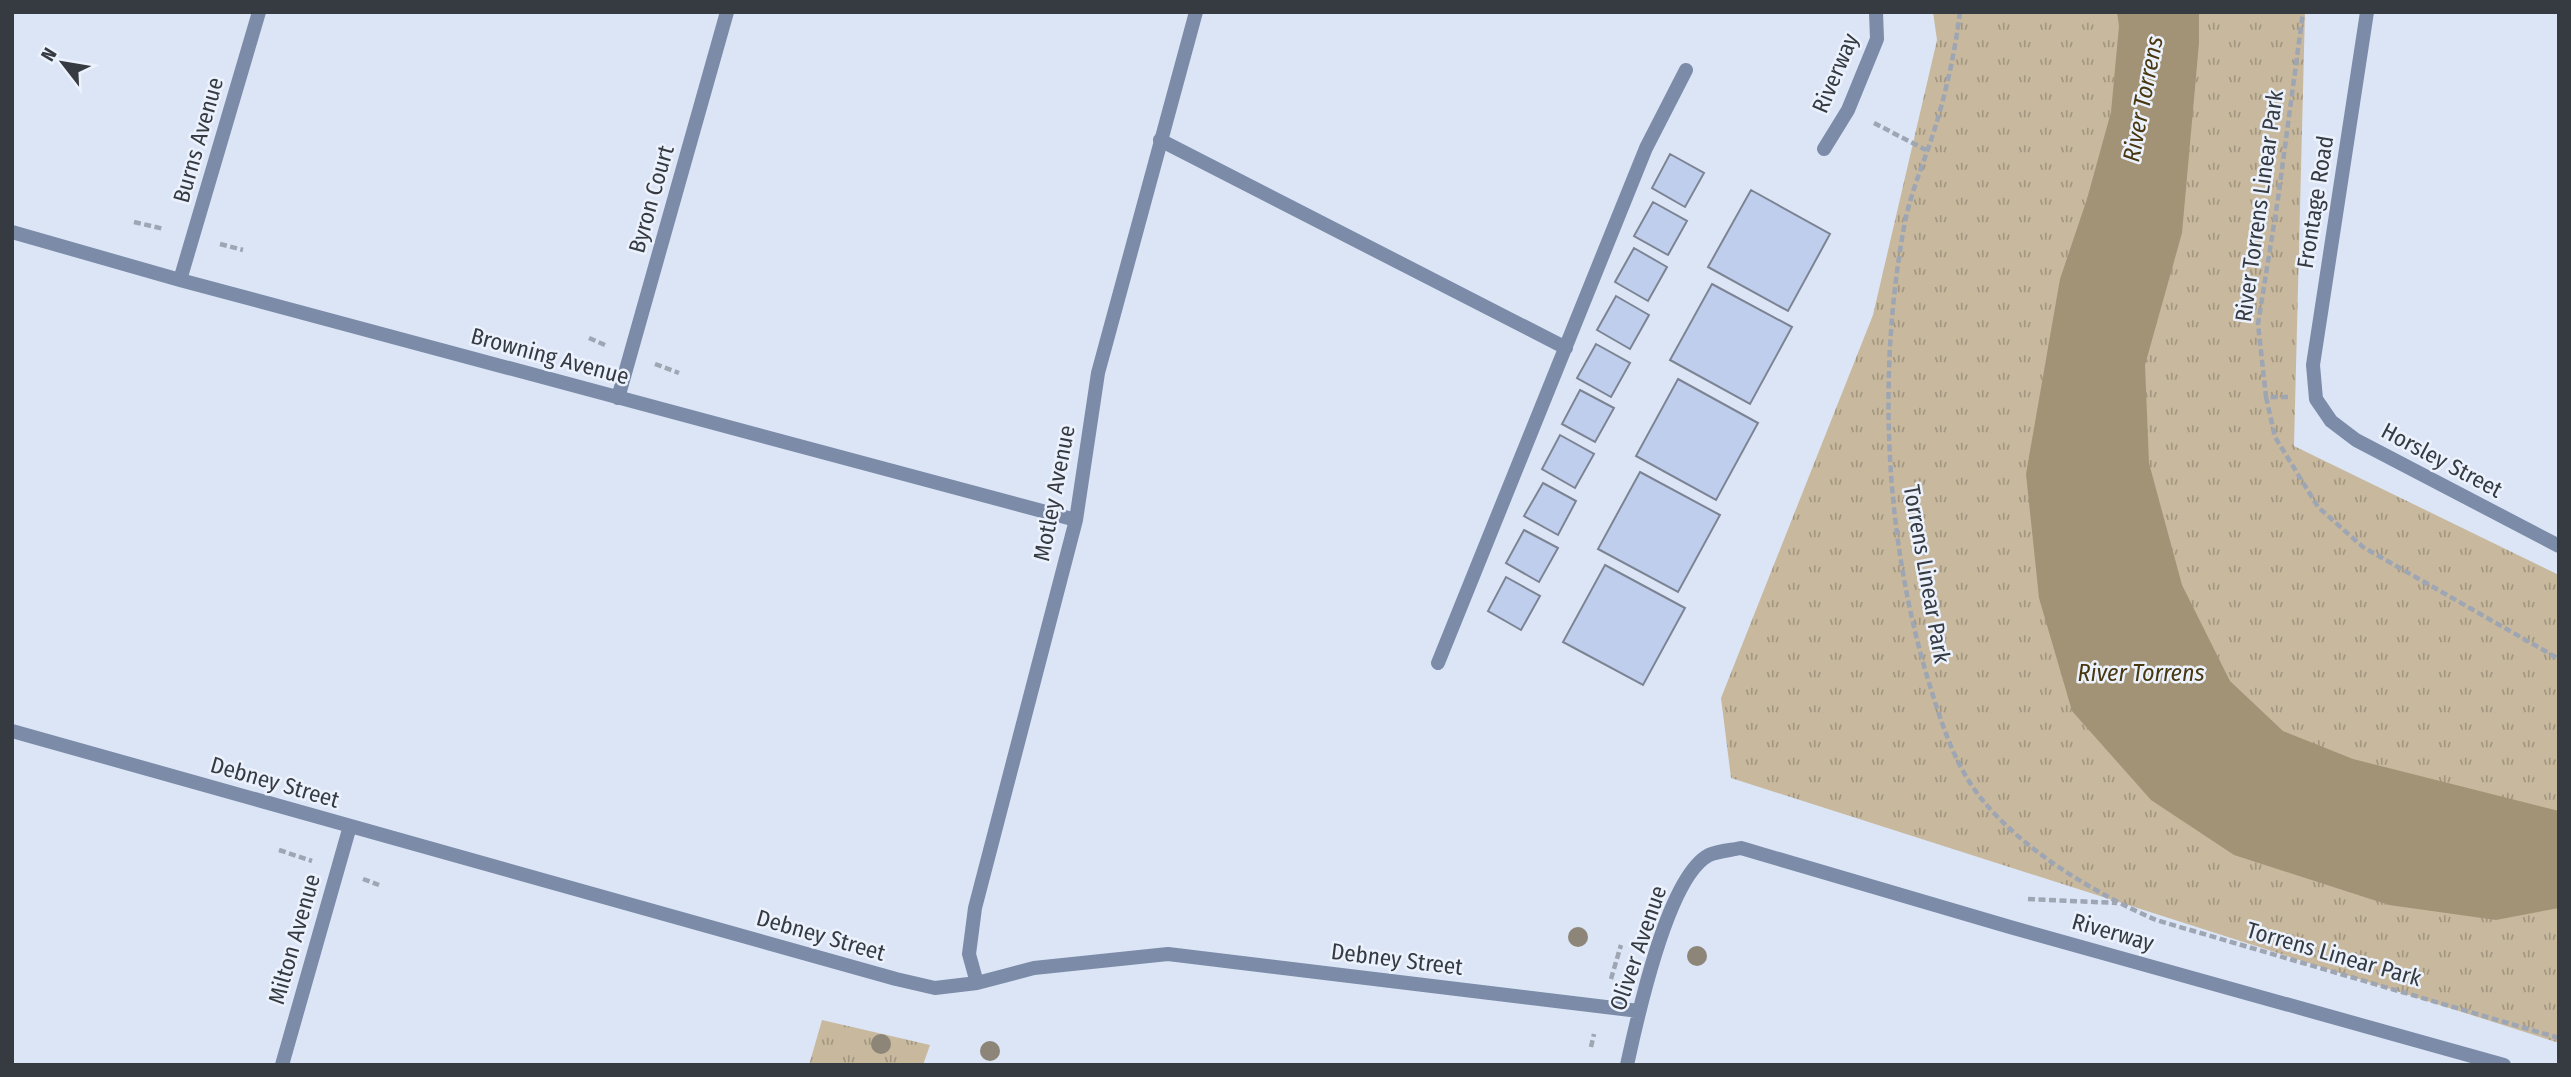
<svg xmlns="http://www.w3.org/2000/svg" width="2571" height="1077" viewBox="0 0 2571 1077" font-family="'Fira Sans Condensed',sans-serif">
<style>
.grass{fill:url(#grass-tufts)}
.water{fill:#a39376}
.building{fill:#beceec;stroke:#7c8494;stroke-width:2}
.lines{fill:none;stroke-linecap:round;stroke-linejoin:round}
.path{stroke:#9ea5b3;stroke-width:4.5;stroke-dasharray:7 3.5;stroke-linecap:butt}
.service{stroke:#7b8ba8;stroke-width:14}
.minor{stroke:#7b8ba8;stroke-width:14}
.tree{fill:#8c8578}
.labels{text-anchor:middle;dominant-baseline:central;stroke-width:5;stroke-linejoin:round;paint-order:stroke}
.street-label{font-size:23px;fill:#363a41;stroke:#ecf2fd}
.water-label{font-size:24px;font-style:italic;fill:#49370f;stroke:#ecf2fd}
</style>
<defs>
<pattern id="grass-tufts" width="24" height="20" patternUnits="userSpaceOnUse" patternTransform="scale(1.75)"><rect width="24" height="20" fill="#c8b99e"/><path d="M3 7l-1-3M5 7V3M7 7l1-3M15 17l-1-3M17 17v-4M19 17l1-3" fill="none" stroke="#a39782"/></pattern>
</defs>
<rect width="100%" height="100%" fill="#dce5f6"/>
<path class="grass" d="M1933,12H2305L2294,446L2559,575V1043L1731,778L1721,698L1873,315L1937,40Z
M822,1020L930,1045L923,1065H809Z"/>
<path class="water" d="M2117,12H2199V43L2182,233L2145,365L2149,463L2182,585L2230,681L2283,731L2353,759L2559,811V908L2496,920L2389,905L2234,855L2151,800L2072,711L2039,598L2026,474L2060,279L2087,199L2111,112L2119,26Z"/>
<path class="building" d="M1670,154L1704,173L1685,207L1652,188Z
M1751,190L1830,234L1788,311L1708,267Z
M1653,202L1687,221L1668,255L1634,236Z
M1634,248L1667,267L1648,301L1615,282Z
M1712,284L1792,327L1750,404L1670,360Z
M1616,296L1649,315L1630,349L1597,330Z
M1596,344L1630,363L1611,397L1577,378Z
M1678,379L1758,423L1716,500L1636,456Z
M1580,390L1614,408L1595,442L1562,424Z
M1560,435L1594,454L1575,488L1542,469Z
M1640,472L1720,515L1678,592L1598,549Z
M1543,483L1576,501L1558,535L1524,516Z
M1524,530L1558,548L1539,582L1506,563Z
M1605,565L1685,608L1643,685L1563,642Z
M1506,577L1540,596L1521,630L1488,611Z"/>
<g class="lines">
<path class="path" d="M1960,12C1955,52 1946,93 1934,131C1924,163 1910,193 1904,227C1877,376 1885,541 1930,686C1942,725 1955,765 1980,797C2022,850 2094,893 2156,920L2559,1038
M1874,123L1926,150
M134,222L164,229
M220,244L243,250
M589,338L605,345
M655,364L679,373
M2266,397L2275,437L2318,507L2363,547L2559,659
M2288,397H2266L2258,324L2278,199L2303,12
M279,850L312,861
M363,879L379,885
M2028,899L2117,903
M1611,979L1621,945
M1591,1047L1594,1034"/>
<path class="service" d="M1160,140L1566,348
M1438,663L1646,148L1686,70"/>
<path class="minor" d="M2367,12L2313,365L2316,399L2331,421L2356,440L2559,546
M1824,149L1848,110L1877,39L1876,12
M12,232L180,280L1076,520
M180,280L259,12
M618,398L727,12
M12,731L896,979L935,988L977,983L1034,968L1168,954L1639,1011
M977,983L969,954L975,908L1076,520L1098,373L1196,12
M282,1065L350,826
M1627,1065C1637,1019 1667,877 1709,855C1718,851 1732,850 1741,848L2010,927L2504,1065"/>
</g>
<g class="tree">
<circle cx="1578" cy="937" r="10"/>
<circle cx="1697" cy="956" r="10"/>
<circle cx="881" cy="1044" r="10"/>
<circle cx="990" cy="1051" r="10"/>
</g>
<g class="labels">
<g class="street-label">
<text transform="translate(1835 73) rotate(-67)">Riverway</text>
<text transform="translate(198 140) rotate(-74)">Burns Avenue</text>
<text transform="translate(651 199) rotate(-74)">Byron Court</text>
<text transform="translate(2315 202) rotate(-81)">Frontage Road</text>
<text transform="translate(2259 206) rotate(-82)">River Torrens Linear Park</text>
<text transform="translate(550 356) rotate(15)">Browning Avenue</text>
<text transform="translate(2442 460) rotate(28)">Horsley Street</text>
<text transform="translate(1054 493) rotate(-79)">Motley Avenue</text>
<text transform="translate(1927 574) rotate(80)">Torrens Linear Park</text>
<text transform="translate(275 782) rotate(16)">Debney Street</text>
<text transform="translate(2113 932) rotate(16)">Riverway</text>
<text transform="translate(821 935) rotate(16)">Debney Street</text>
<text transform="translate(294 939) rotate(-74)">Milton Avenue</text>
<text transform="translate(1638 948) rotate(-71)">Oliver Avenue</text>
<text transform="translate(2334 954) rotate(16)">Torrens Linear Park</text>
<text transform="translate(1397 959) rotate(7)">Debney Street</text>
</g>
<g class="water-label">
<text transform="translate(2143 99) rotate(-79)">River Torrens</text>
<text x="2141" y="673">River Torrens</text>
</g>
</g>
<rect width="2571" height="1077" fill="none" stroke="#363a41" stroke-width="28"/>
<g transform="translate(63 63) rotate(301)" stroke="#ecf2fd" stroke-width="5" paint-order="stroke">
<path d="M0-5L12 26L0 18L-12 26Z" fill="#363a41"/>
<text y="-10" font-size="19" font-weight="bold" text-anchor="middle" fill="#363a41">N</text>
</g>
</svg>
